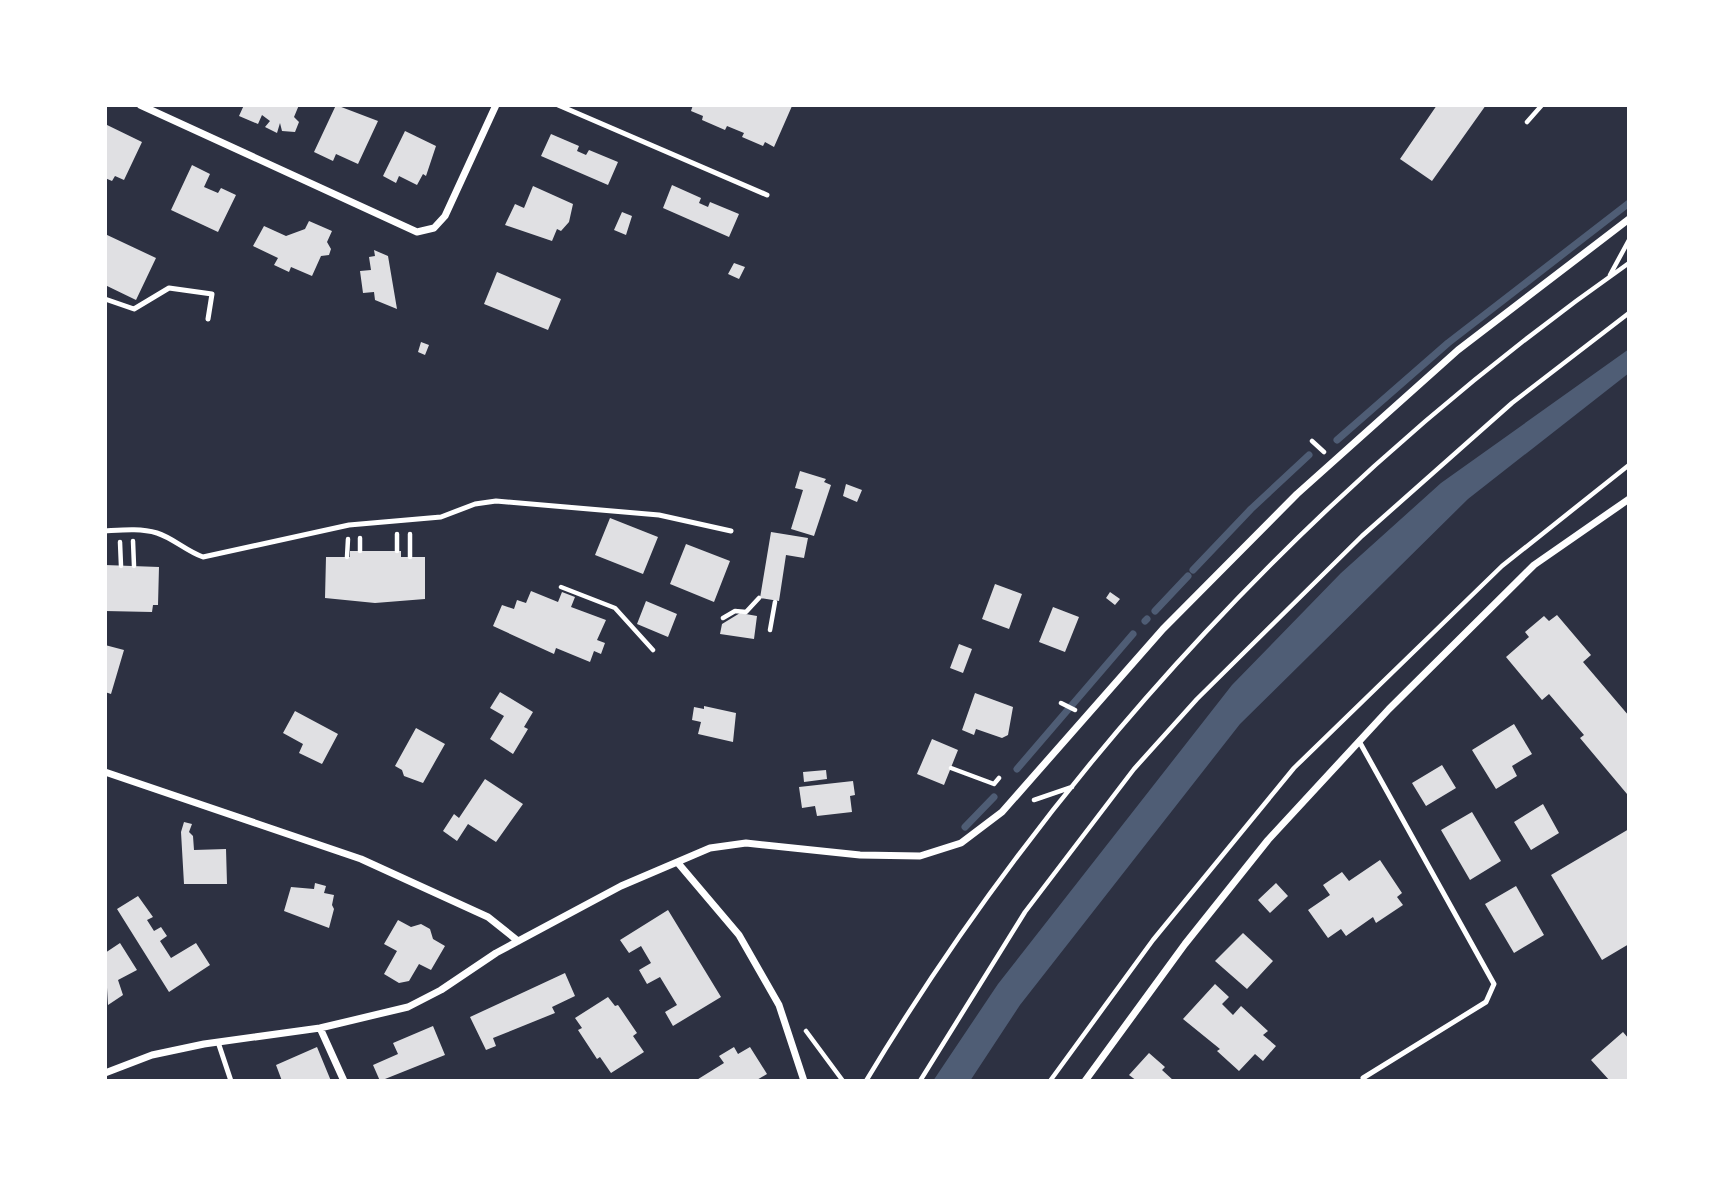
<svg xmlns="http://www.w3.org/2000/svg" width="1734" height="1186" viewBox="0 0 1734 1186" font-family="Cabin,sans-serif">
<style>
.water{fill:#4f5d75}
.lines{fill:none;stroke-linecap:round;stroke-linejoin:round}
.stream{stroke:#4f5d75;stroke-width:7}
.building{fill:#e0e0e3}
.path{stroke:#fff;stroke-width:4.5}
.service{stroke:#fff;stroke-width:5}
.minor{stroke:#fff;stroke-width:7}
</style>
<rect width="100%" height="100%" fill="#2d3142"/>
<path class="water" d="M1629,349V373L1468,499L1240,724L1020,1005L970,1081H933L998,984L1232,685L1341,573L1441,483Z"/>
<g class="lines">
<path class="stream" d="M1337,440L1448,343L1629,203
M1193,570L1251,509L1309,455
M1155,611L1188,576
M1145,621L1147,619
M1017,769L1133,634
M965,827L994,797"/>
</g>
<path class="building" d="M244,105H299L294,117L299,122L295,132L282,131L280,123L277,133L265,127L270,121L262,115L258,124L239,116Z
M336,105L378,121L358,164L336,154L333,161L314,152Z
M693,105H790L792,106L774,147L765,142L763,146L742,137L744,133L727,126L725,130L702,120L703,116L691,111Z
M1437,105H1486L1432,181L1400,159Z
M105,124L142,142L124,180L115,176L112,181L105,178Z
M405,131L436,146L426,176L423,174L417,185L399,176L396,183L383,176Z
M551,134L579,146L577,151L586,155L589,150L618,162L608,185L541,156Z
M192,165L210,174L204,187L218,193L221,188L236,195L218,232L171,210Z
M672,185L701,198L699,203L708,207L710,202L739,214L729,237L663,208Z
M533,186L573,204L569,222L561,231L557,229L552,241L505,225L515,204L524,208Z
M622,212L632,216L626,235L614,230Z
M309,221L332,231L327,242L331,249L329,255L321,256L312,276L291,267L289,272L274,265L278,258L253,246L264,226L286,236L305,229Z
M105,234L156,258L136,300L105,285Z
M374,250L388,256L397,309L375,300L374,292L363,293L360,271L371,270L369,257L375,256Z
M734,263L745,267L739,279L728,274Z
M497,272L561,299L548,330L484,304Z
M421,342L429,345L425,355L418,352Z
M800,471L826,479L824,482L831,485L814,536L791,529L803,490L795,488Z
M846,484L862,490L857,502L843,496Z
M610,518L658,537L643,574L595,555Z
M771,532L808,538L804,558L786,555L779,601L760,598Z
M686,544L730,561L714,602L670,584Z
M350,551H401V557H425V599L375,603L325,598L326,557H350Z
M105,565L159,567L158,605H153L152,612L105,611Z
M995,584L1022,594L1009,629L982,619Z
M531,591L558,602L562,592L575,597L571,607L606,620L597,640L605,643L601,654L594,651L590,662L556,648L554,654L493,626L502,605L514,609L517,600L526,603Z
M1110,592L1120,599L1115,605L1106,598Z
M646,601L677,614L668,637L637,624Z
M1053,607L1079,617L1065,652L1039,642Z
M740,613L757,616L754,639L720,634L722,624Z
M1557,615L1591,655L1583,662L1629,716L1627,794L1580,738L1584,735L1549,694L1542,700L1506,657L1529,637L1525,632L1544,616L1549,621Z
M959,644L972,649L963,673L950,668Z
M105,645L124,650L111,694L105,692Z
M500,692L533,712L524,727L528,729L513,754L490,739L504,716L490,708Z
M975,693L1013,707L1008,735L1002,738L976,729L974,735L962,730Z
M704,706L736,713L733,742L698,734L701,722L692,720L694,707L704,709Z
M295,711L338,734L322,764L299,753L303,744L283,733Z
M1514,724L1532,754L1512,766L1517,776L1496,789L1472,750Z
M416,728L445,744L423,783L404,776L402,770L395,766Z
M932,739L958,750L944,785L917,774Z
M1442,765L1456,788L1426,806L1412,783Z
M826,770L827,779L804,782L803,772Z
M485,779L523,804L496,842L468,824L457,841L443,831L454,814L459,818Z
M853,781L855,795L850,796L852,812L817,816L815,806L802,808L799,787Z
M1543,804L1559,833L1531,850L1514,822Z
M1472,812L1501,861L1470,880L1441,830Z
M184,822L192,824L189,832L193,836L194,850L226,849L227,884H184L181,832Z
M1629,829V944L1602,960L1551,875Z
M1380,860L1402,893L1397,897L1403,905L1376,923L1373,917L1346,936L1341,929L1328,938L1308,910L1330,895L1323,885L1342,872L1349,881Z
M315,883L326,886L324,893L334,895L332,905L334,909L329,928L284,911L291,887L314,889Z
M1276,883L1288,896L1270,913L1258,900Z
M1516,886L1544,935L1514,953L1485,904Z
M138,896L153,917L147,920L154,931L161,927L167,936L160,941L171,958L196,943L210,965L169,992L117,909Z
M668,910L721,997L673,1026L665,1012L677,1005L660,977L647,984L639,970L651,963L641,946L629,953L620,940Z
M398,920L411,927L421,924L430,929L433,939L445,946L431,970L419,964L409,981L399,983L384,974L397,951L384,944Z
M1243,933L1273,961L1247,989L1215,961Z
M120,943L137,970L118,980L123,995L108,1005L105,953Z
M565,973L575,996L552,1007L555,1013L493,1038L496,1046L486,1050L470,1017Z
M1215,984L1229,997L1222,1004L1233,1015L1241,1006L1268,1031L1263,1035L1276,1046L1263,1061L1255,1054L1239,1071L1217,1051L1220,1049L1183,1019Z
M608,997L615,1006L618,1005L637,1033L633,1036L644,1052L611,1073L600,1057L597,1059L578,1030L582,1028L575,1018Z
M433,1026L445,1055L380,1081L373,1065L398,1054L393,1043Z
M1623,1032L1629,1039V1081H1610L1591,1060Z
M317,1047L331,1081H282L276,1065Z
M734,1047L738,1054L750,1047L767,1074L755,1081H695L724,1063L719,1056Z
M1149,1053L1165,1067L1162,1070L1174,1081H1137L1129,1075Z"/>
<g class="lines">
<path class="path" d="M1527,122L1542,105
M1610,275L1629,240
M1312,441L1324,452
M397,534V551
M410,534V557
M133,541L134,566
M120,542L121,566
M360,551V538
M347,557L348,539
M561,587L615,608L653,650
M723,618L735,611L746,612L759,598
M770,630L775,602
M1061,703L1075,710
M951,768L994,784L999,778
M1034,800L1072,787
M806,1031L843,1081
M866,1081C1057,763 1325,476 1629,263
M920,1081L1025,912L1134,769L1197,699L1362,536L1512,403L1629,313
M1050,1081L1153,940L1294,768L1502,566L1629,465"/>
<path class="service" d="M558,105L767,195
M105,299L134,309L169,288L212,294L208,319
M105,531C122,530 140,528 157,533C173,538 186,551 203,557L349,525L441,517L475,504L496,501L659,515L731,531
M1359,741L1494,984L1486,1002L1363,1078
M218,1042L231,1081"/>
<path class="minor" d="M140,105L417,232L434,228L445,216L496,105
M105,772L361,859L488,917L518,941
M678,863L739,935L779,1005L804,1081
M320,1028L344,1081
M105,1073L152,1055L204,1044L320,1028L408,1007L441,990L496,953L621,886L710,848L746,843L860,855L920,856L961,843L1002,812L1163,629L1297,494L1458,350L1629,219
M1085,1081L1185,944L1268,840L1389,709L1534,565L1629,499"/>
</g>
<rect width="1734" height="1186" fill="none" stroke="#ffffff" stroke-width="214"/>
</svg>
